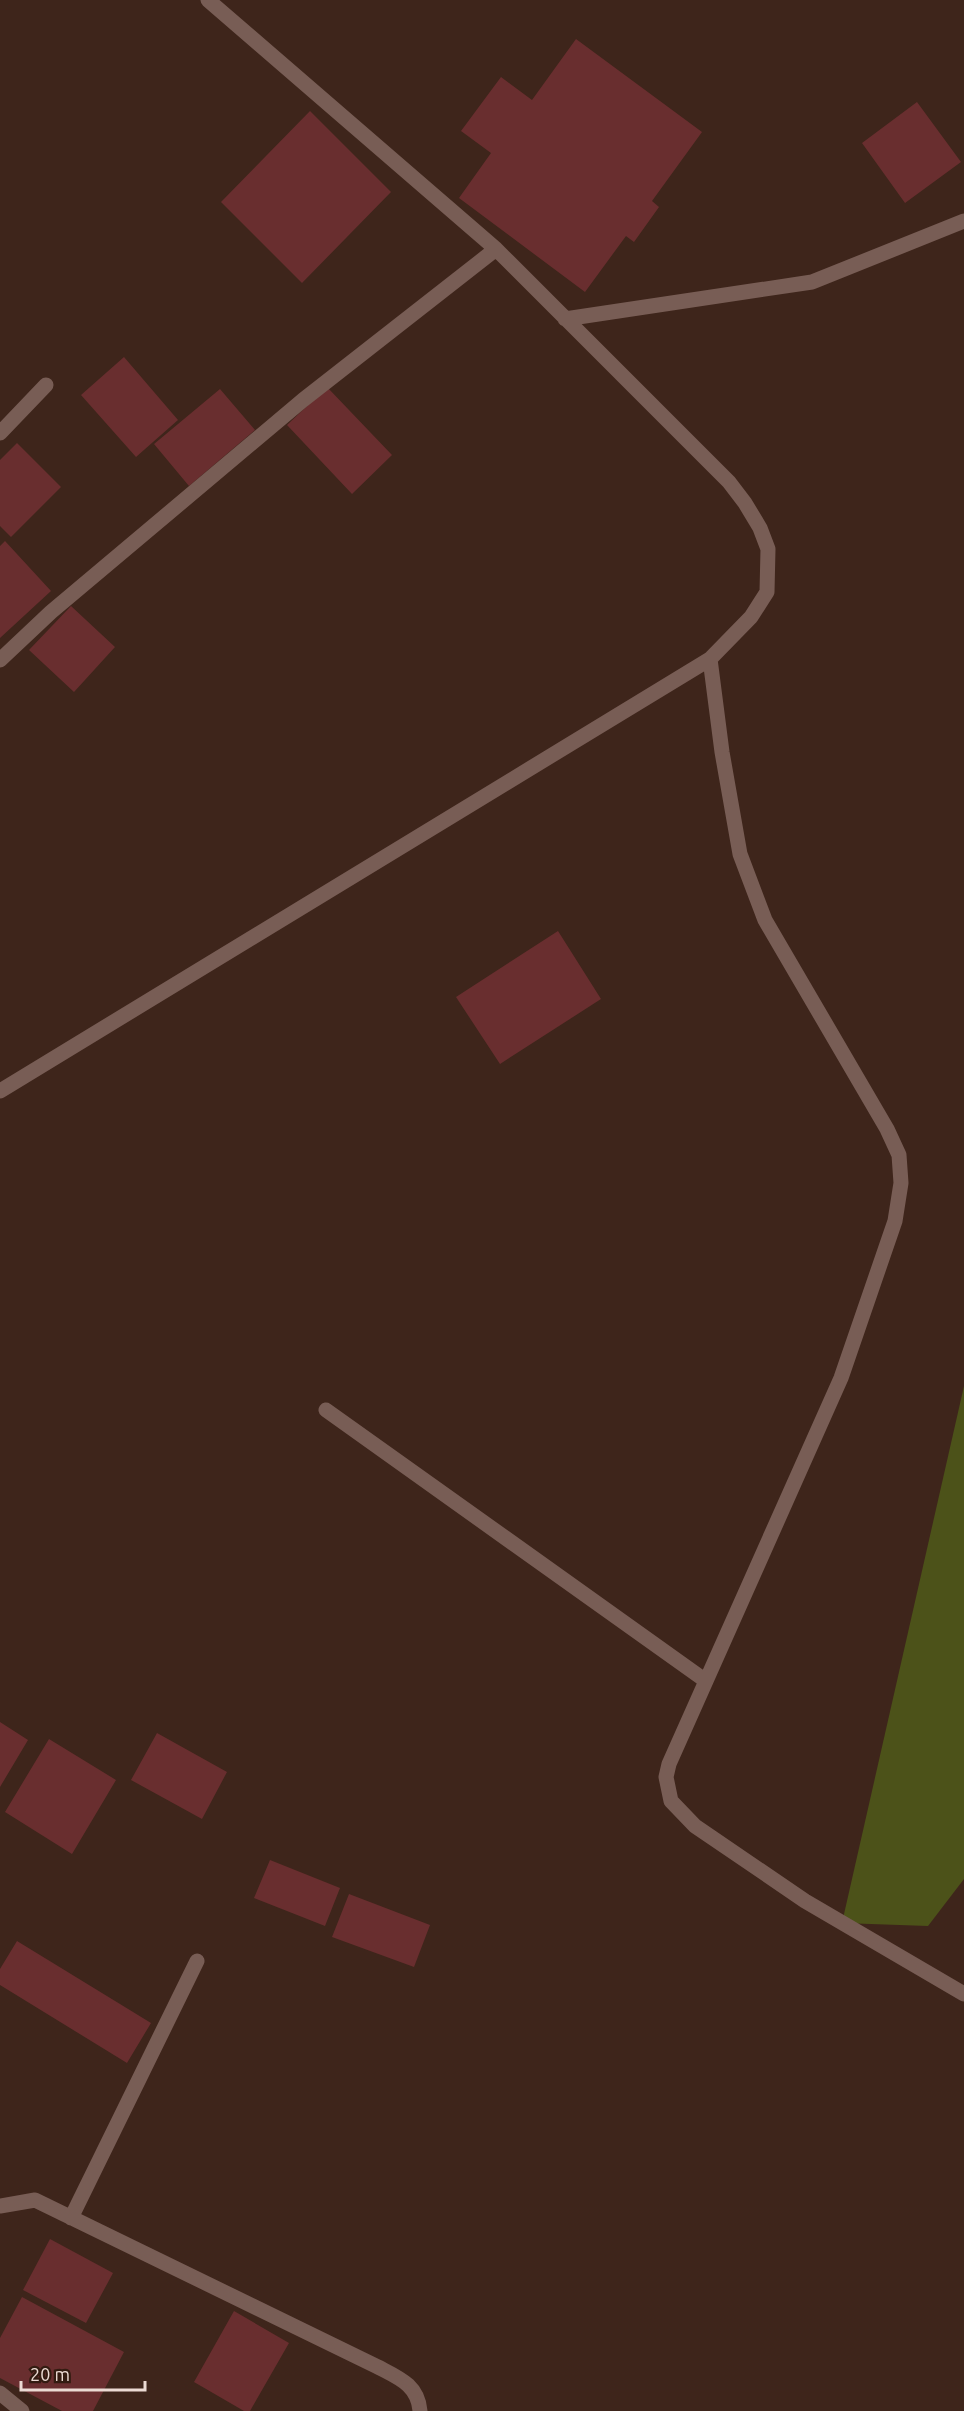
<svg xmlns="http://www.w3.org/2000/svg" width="964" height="2411" viewBox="0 0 964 2411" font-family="Ubuntu,sans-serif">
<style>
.green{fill:#4c5219}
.building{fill:#692e2f}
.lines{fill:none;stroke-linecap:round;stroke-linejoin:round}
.street{stroke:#785d55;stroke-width:15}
</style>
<rect width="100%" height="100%" fill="#3e251b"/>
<path class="green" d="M964,1386V1879L928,1926L842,1923Z"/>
<path class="building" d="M576,39L702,132L652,201L659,207L634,242L626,236L585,292L459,198L491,153L461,131L501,77L532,100Z
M917,102L961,162L905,203L862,143Z
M310,111L391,192L302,283L221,202Z
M124,357L178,420L136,457L81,395Z
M327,387L392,455L352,494L287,425Z
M220,389L255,430L189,486L154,444Z
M17,443L61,487L11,537L0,526V460Z
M5,541L51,591L0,638V546Z
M71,606L115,647L74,692L29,650Z
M558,931L601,999L500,1064L456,997Z
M0,1722L28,1740L0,1787Z
M157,1733L227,1772L202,1819L131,1780Z
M49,1739L116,1780L72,1854L5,1812Z
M270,1860L340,1888L325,1926L254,1898Z
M349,1894L430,1925L414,1967L332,1937Z
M17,1941L151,2023L127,2063L0,1985V1969Z
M50,2239L113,2273L86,2323L23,2290Z
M22,2297L124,2352L93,2411H62L0,2378V2338Z
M234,2311L289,2343L250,2411H244L194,2382Z"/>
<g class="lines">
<path class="street" d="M565,319L812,282L964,221
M0,433L46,385
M710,659L722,752L740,854L765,920L887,1129L899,1155L901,1183L895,1221L841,1378L669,1764L666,1777L671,1801L695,1826L805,1901L964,1994
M0,660L51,612L303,400L496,249
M0,1091L710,659L751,617L767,592L768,549L760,528L745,503L729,482L496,249L208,0
M326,1410L706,1681
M0,2206L35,2200L378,2367C399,2378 418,2385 420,2411
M71,2218L197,1961
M0,2393L22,2411"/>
</g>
<path d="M21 2381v9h124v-9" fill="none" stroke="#ebdad3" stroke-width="3"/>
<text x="30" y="2381" font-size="18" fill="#ebdad3" stroke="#331b11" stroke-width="4.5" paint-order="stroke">20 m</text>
</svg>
